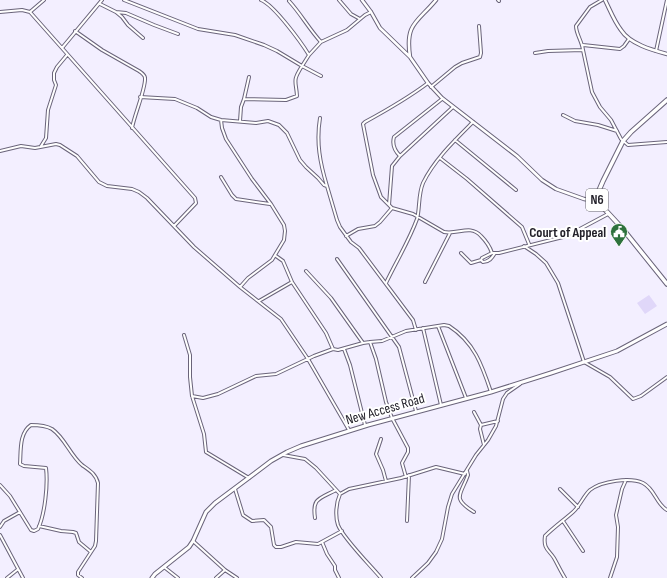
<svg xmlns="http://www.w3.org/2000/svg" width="667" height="578" viewBox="0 0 667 578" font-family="'Sofia Sans Condensed',sans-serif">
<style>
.green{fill:#e0d7f9}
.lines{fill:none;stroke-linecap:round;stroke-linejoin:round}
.minor-casing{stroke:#6a647a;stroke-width:4}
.tertiary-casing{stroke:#6a647a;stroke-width:4.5}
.secondary-casing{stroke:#6a647a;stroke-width:5}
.trunk-casing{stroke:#6a647a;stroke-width:5.5}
.minor{stroke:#fff;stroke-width:2}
.tertiary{stroke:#fff;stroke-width:2.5}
.secondary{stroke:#fff;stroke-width:3}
.trunk{stroke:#fff;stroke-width:3.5}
.labels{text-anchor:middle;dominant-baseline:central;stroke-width:4;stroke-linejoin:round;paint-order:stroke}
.shield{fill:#fff;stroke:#65646a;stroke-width:1}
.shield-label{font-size:13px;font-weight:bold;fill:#23212a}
.poi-label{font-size:14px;font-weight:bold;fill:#23212a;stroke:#fff;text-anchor:end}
.street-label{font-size:14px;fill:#23212a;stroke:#fff}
</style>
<rect width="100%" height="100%" fill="#f3efff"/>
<path class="green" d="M649,295L657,306L645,314L637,303Z"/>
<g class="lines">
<defs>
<path id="minor" d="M124,0L198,29L235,35L264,45L277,51L302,66L309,55L321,42L347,30L365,15L371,12
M261,0C274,5 301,42 309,55
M339,0L351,14L360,19
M498,0L499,1
M289,1C301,14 309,29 321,42
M100,4L116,12L122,17L128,25L143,38
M0,12L22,10L30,12L195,198L196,203L174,226
M30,12L44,0
M116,12L126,13L154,25L178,34
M75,31L102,50L139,71C142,73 145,75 145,78C146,88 134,116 132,128
M583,45L620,49L624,46L629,39
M62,48L102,0
M583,50C582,41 576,34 576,26L590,7L602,0
M656,51L667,0
M535,53L548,51L583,50L592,92L600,107L611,120L621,139L628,145L667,142
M428,83C408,98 387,110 365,122L363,124L373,175L381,197L392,208L413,214L444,232C458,235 470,224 481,236C486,241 490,247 492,253
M431,87L455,67L462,63L480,57L481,53L479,26
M140,97L175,99L197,108L211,117L221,120L256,123L268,121L279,125L287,133L300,160L306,167L318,178L324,185L327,186L337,220L340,227L351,242L359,248L413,320L416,330
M244,99L249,77
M563,115L575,121L598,125L617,131
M320,118C316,142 320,163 327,186
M221,120L222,128L226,139L252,179L271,204L284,225L285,231L284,240L272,260L248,278L240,287
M240,121L241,107L244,99L286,100L297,96C296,80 292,82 302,66L321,76
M455,140L516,190
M41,146L46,138L48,110L56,85L54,80V73L57,67L67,55
M0,151L21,146L35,148L56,144L60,145L77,156L99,182L107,186L132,189L139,192L147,198L194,247L240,287L281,319L308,359L349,430
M400,156C395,151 392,144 394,137L442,99
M440,158L467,179L522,227L529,244
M221,177L232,195L236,199L270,204
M389,205L392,166L400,156L453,107
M346,236L358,229L375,226L380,222L392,208
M524,246L536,254L546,263L558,283L584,362L610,377L633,399L641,396L667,377
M461,253L471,263L481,260
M495,253C492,258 489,262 483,262L481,260L482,258L492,253H499L563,237L578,230L608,214
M276,256L283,261L292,282L326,333L333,349L338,350L363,343L370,342
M337,259L399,347L416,411
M306,271L331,298L363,343
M425,282L450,233
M386,283C396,262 409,241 417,219C420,208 418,195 423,183C434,160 455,140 473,122
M259,301L292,282
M438,326L466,398
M423,328L441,405
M184,335L190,355V377L192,396L204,434L206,452L249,478
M344,349L350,365L365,425
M192,396L203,398L218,394L256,376L276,374L314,356L333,349
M474,412L481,425
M381,439L376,454L383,470L386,481
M484,445L480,429L481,425L498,421
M283,455L305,459L316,468L340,494
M467,471L468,475C461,495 451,498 474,512
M406,477L402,463L408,452V448L392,418L386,402L376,359L370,342L382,341L406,331L444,325L449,326C474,342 482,365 491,392
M0,485L10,496L31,530L34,531L38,529C45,514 48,484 46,468L24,466L20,464C21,451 19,433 31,425C38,425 45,425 52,429C65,438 70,455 82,465C89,470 96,474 98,483L96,541L95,546L78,572V575L82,578
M235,489L243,515L252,521L264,520L271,527L274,545L276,547H281L296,542L318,544L342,531
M560,489L578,507
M315,518C312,498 319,499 336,490
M407,521L409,475
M563,521L583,551
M39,526L61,531L73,532L76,533L79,542L91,552
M0,527L4,521L20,512
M0,535L23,578
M193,541L225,570L237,578
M322,542L327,554L335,566V570L339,578
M164,567L178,578
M7,578L17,570
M216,578L225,570
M381,578C371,566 343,538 338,525C335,516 336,503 340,494L349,489L401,478L436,467L465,474
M412,578L428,563L436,552L442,539L448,507L452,494L476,455L488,440L496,426L503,399L507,393L520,384
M565,578C561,572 558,565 554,558C549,550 543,549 545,536C554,527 564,520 573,512C580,506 584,495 590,490C602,481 630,477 643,483C655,489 656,504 667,510
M610,578L617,557L618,527L616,515L622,489L626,480"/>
<path id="tertiary" d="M362,0L371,12L380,28L410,57L428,83L442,98L517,156L542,180L556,189L584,199L597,201
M605,0C610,10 614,21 621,30C630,44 652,50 667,54
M410,57C405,23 417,23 436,0"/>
<path id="secondary" d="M152,578L155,574L189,547L193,541L206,512L215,503L271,461L287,452L301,446L368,425L491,392L551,373L617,351L667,324"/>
<path id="trunk" d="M667,100L631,132L623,141L603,181L597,195V201L622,228L667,284"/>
</defs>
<use href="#minor" class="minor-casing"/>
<use href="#tertiary" class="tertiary-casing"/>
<use href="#secondary" class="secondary-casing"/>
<use href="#trunk" class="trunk-casing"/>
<use href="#minor" class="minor"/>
<use href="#tertiary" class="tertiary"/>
<use href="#secondary" class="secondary"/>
<use href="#trunk" class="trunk"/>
</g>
<defs>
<symbol id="civic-pin" viewBox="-11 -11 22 30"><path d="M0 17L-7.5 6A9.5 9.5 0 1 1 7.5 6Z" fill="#2e723d" stroke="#fff"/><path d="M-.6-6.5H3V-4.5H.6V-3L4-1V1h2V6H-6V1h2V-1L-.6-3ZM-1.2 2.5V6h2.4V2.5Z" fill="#fff"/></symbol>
</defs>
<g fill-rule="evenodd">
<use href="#civic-pin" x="609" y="222" width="20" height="27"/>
</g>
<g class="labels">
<rect class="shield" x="586" y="189" width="22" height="22" rx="3"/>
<g class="shield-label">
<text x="597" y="200">N6</text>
</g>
<g class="poi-label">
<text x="606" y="232">Court of Appeal</text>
</g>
<g class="street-label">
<text transform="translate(385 409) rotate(-16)">New Access Road</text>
</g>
</g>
</svg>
